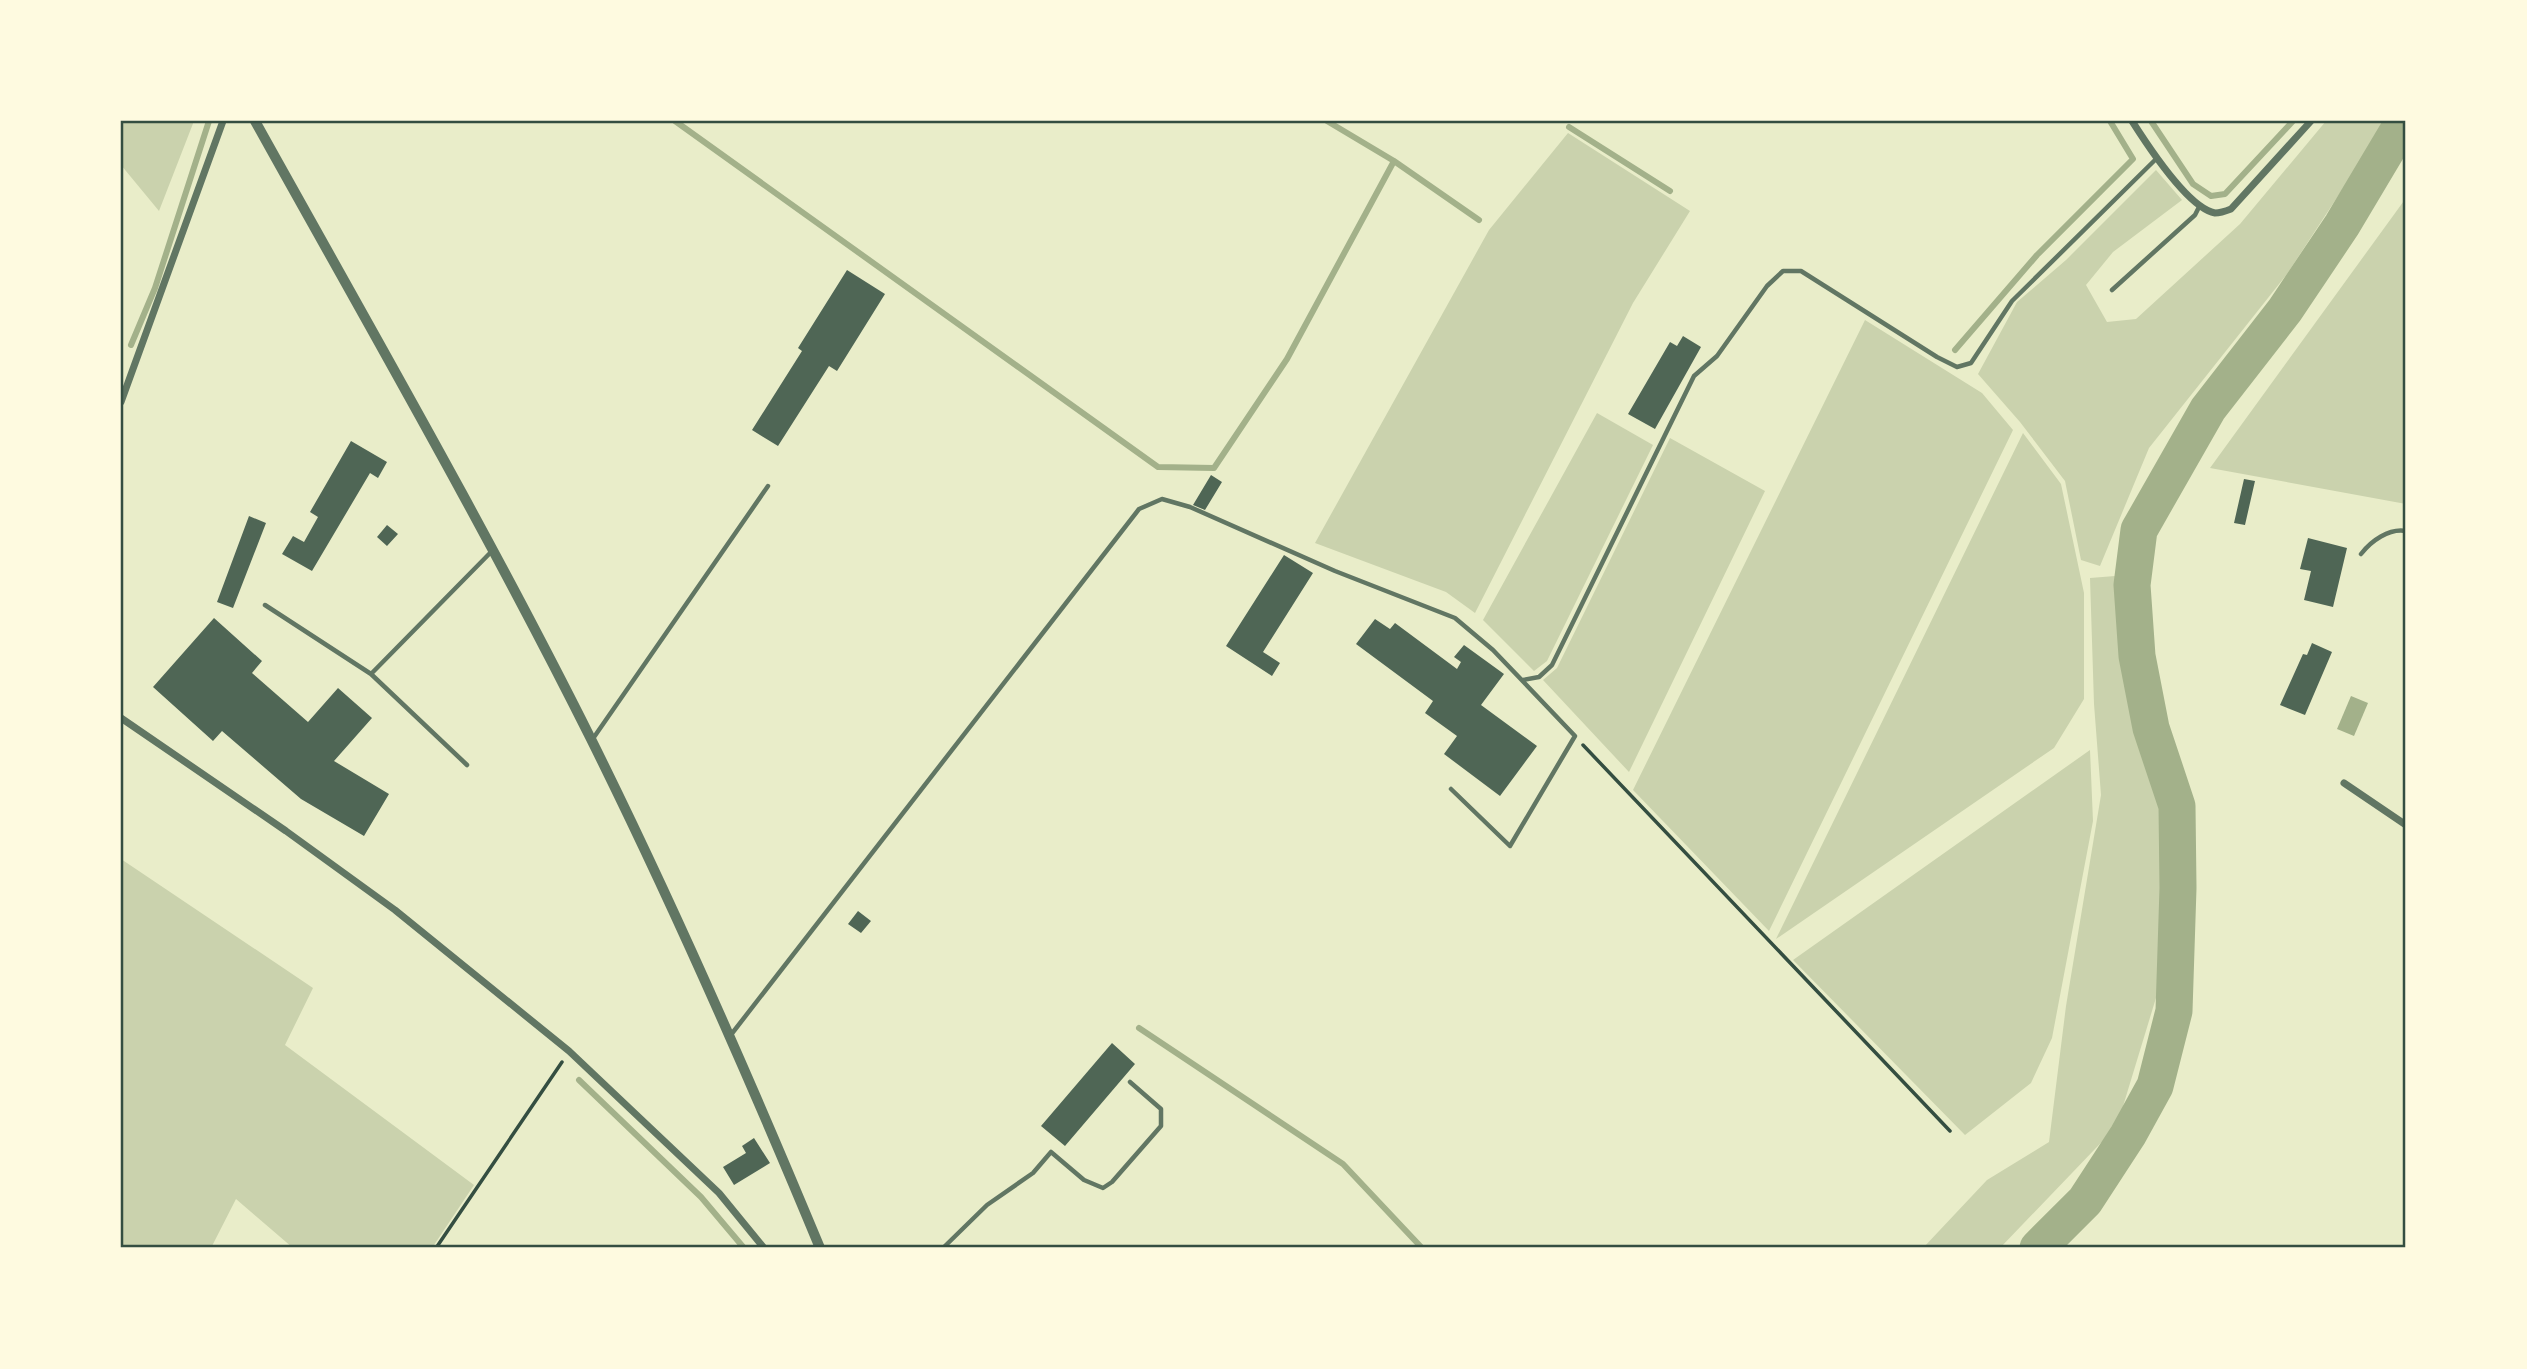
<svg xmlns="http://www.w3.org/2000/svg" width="2527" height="1369" viewBox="0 0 2527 1369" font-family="'Alegreya Sans',sans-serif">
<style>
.green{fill:#cad2ad}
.water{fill:#a3b18a}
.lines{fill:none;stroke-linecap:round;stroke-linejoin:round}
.stream{stroke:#a3b18a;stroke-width:6}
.river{stroke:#a3b18a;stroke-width:37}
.building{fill:#4f6655}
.path{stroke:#344e41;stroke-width:3.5}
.service{stroke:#617663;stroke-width:4.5}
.minor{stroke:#617663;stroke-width:7}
.tertiary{stroke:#617663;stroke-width:10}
.neatline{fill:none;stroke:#344e41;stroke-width:2.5}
</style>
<rect width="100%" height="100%" fill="#e9edc9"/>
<path class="green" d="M121,121H194L159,211L121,165Z
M2326,121H2387L2287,274L2149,448L2100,566L2081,560L2065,481L2020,422L1978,374L2017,302L2066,260L2156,170L2182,200L2113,252L2086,285L2107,322L2136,319L2240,224Z
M1568,133L1690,211L1633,303L1475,613L1446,592L1315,543L1489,230Z
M2406,198V504L2210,468Z
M1865,320L1982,393L2013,430L1769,931L1633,790Z
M1597,413L1653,445L1547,661L1534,671L1483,620Z
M2023,433L2061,484L2084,593V699L2054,748L1776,939Z
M1670,438L1765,491L1629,772L1543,680L1557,668Z
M2115,576L2136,704L2151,767L2170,831L2159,988L2117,1126L2000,1248H1923L1987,1180L2049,1142L2066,1006L2101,795L2094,704L2090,578Z
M2090,750L2093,821L2052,1038L2031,1083L1965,1135L1793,960Z
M121,859L313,988L285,1045L474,1185L432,1248H293L236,1199L211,1248H121Z"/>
<path class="water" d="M2351,696L2368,703L2354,736L2337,729Z"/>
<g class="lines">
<path class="stream" d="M675,121L1158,467L1214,468L1287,359L1394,161L1479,220
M1327,121L1394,161
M2151,121L2193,184L2211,196L2225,194L2293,121
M1569,127L1670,191
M131,345L155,288L209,121
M1955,350L2037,255L2133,159L2110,121
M1139,1028L1343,1164L1422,1248
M579,1080L701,1197L744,1248"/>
<path class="river" d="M2038,1248L2085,1201L2128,1135L2155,1086L2174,1011L2178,888L2177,806L2151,728L2137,656L2132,585L2139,530L2208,409L2285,310L2342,225L2404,121"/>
</g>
<path class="building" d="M847,270L885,294L837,371L829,366L778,446L752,430L802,351L798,348Z
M1683,336L1701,347L1655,429L1628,414L1670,342L1677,346Z
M351,441L387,462L378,478L370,473L312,571L282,554L293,536L304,542L318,517L310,512Z
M1211,475L1222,482L1205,510L1193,505Z
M2244,479L2255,481L2245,525L2234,523Z
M249,516L266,523L233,608L217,602Z
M387,525L398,534L387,546L377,537Z
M2308,538L2347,548L2333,607L2304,600L2311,571L2300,569Z
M1284,555L1313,573L1263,652L1280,663L1272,676L1226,646Z
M214,618L262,661L252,673L308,722L338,688L372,718L334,761L389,794L364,836L301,799L222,731L213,741L153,687Z
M1375,619L1390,629L1395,623L1457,669L1461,662L1454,657L1464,645L1504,674L1481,705L1537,746L1500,796L1444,754L1457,736L1425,713L1433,701L1356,644Z
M2312,643L2332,652L2305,715L2280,705L2303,654L2307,655Z
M858,911L871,921L861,933L848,924Z
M1112,1043L1135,1064L1065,1146L1041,1126Z
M754,1138L770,1163L734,1185L723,1167L746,1153L742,1146Z"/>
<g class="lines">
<path class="path" d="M1583,745L1950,1131
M436,1248L562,1062"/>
<path class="service" d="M2112,290L2195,215L2200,205
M2361,554C2371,541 2389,528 2406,531
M265,605L371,674L493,550
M371,674L467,765
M1523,680L1539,677L1552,665L1694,376L1717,356L1767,286L1783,271H1801L1937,357L1957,367L1971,363L2012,301L2156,159
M592,740L768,486
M730,1036L1139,509L1162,499L1190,507L1335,571L1455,618L1493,650L1575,736L1510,846L1451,789
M943,1248L987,1205L1033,1173L1051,1152L1084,1180L1103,1188L1112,1182L1161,1126V1109L1130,1082"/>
<path class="minor" d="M2132,121C2146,143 2188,208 2215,213C2220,213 2226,211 2231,209L2311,121
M121,402L223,121
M121,718L286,831L395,910L569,1051L719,1193L764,1248
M2344,783L2406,825"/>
<path class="tertiary" d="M255,121C369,326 486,529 591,739C674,906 749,1077 820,1248"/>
</g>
<rect width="2527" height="1369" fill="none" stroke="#fefae0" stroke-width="245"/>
<rect x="122" y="122" width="2282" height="1124" class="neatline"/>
</svg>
